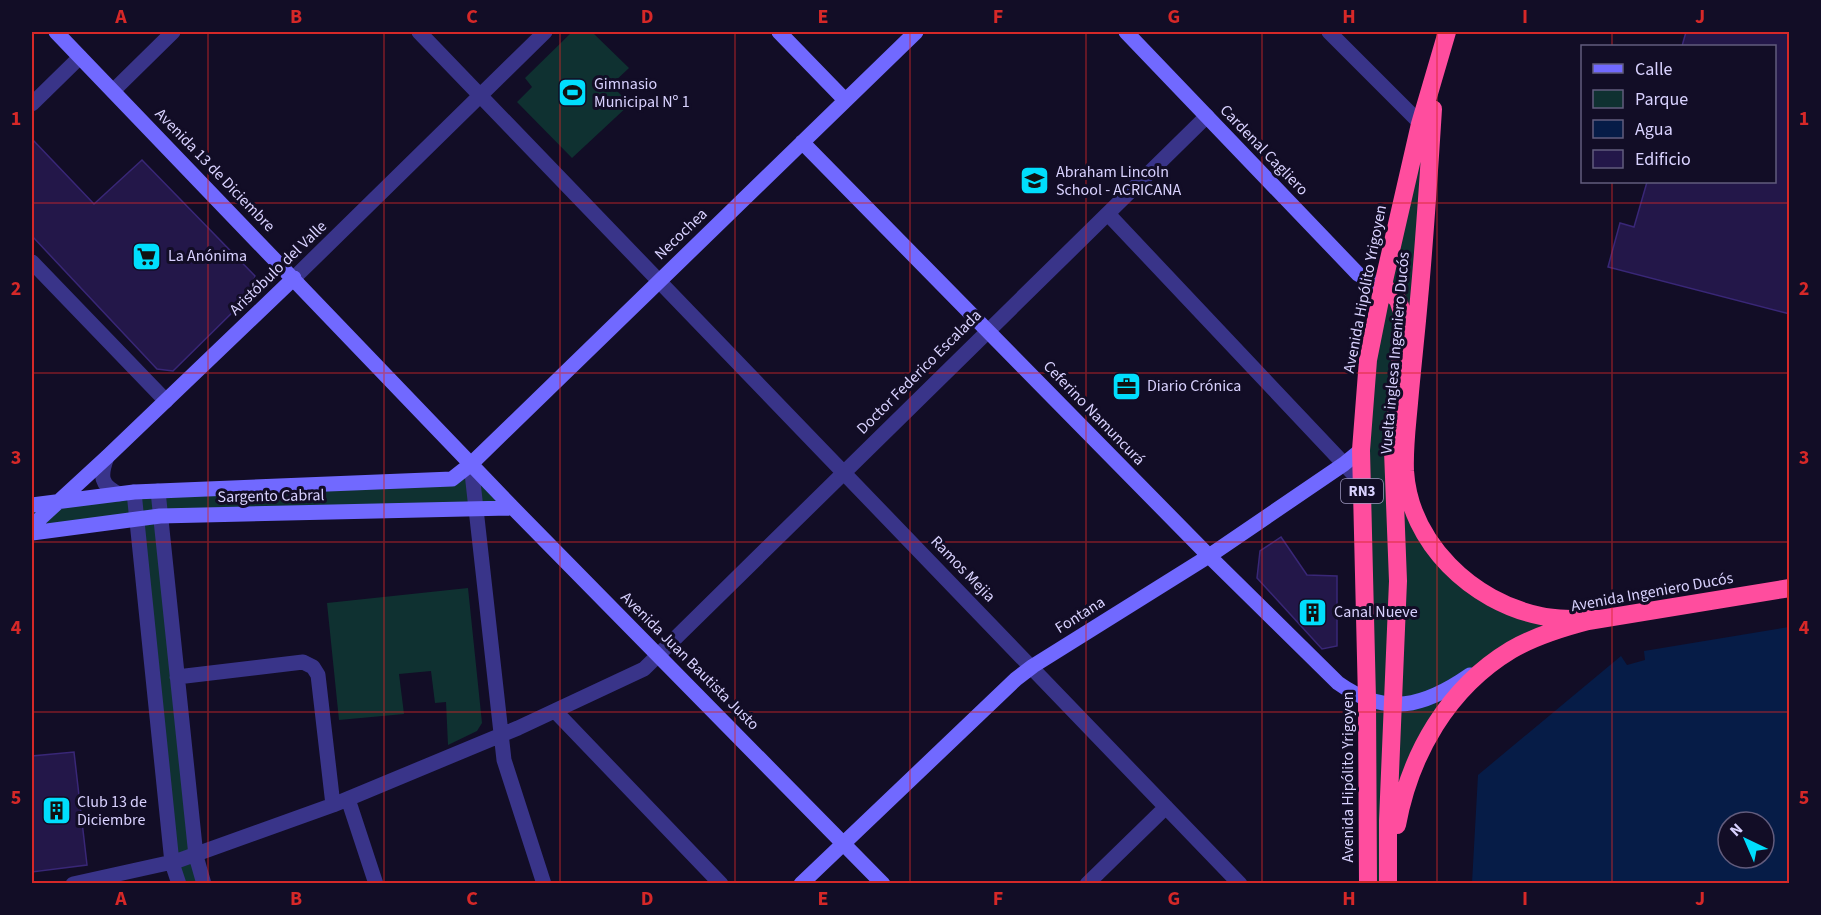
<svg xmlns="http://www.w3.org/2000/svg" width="1821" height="915" viewBox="0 0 1821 915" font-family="'Source Sans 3',sans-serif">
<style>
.green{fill:#0f3131}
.water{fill:#061c47;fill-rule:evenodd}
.building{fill:#231749;stroke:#392777;stroke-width:1.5}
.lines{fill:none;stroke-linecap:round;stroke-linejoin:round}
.street{stroke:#393489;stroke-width:15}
.secondary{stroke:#7169ff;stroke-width:15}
.highway{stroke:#ff4d9e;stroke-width:18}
.grid{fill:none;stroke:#d62828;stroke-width:1.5;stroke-opacity:0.55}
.labels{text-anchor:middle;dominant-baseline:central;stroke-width:6;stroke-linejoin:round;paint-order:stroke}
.shield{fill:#120d26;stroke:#9d97be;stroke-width:1.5}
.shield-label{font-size:15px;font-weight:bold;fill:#d9d2ff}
.poi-label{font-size:16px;fill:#d9d2ff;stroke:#120d26;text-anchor:start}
.street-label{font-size:16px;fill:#d9d2ff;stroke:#120d26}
.neatline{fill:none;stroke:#d62828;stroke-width:2}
.grid-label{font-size:20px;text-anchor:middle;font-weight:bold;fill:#d62828}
</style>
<rect width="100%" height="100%" fill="#120d26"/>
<path class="green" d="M572,32H592L629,68L611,85L630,104L572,158L517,102L532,87L525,78Z
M1436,74L1405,473L1446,563L1558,629L1454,699L1400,808L1389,883L1368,884V360Z
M471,464L513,508L160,516L204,883L179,884L137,518L32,533V505L452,479Z
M468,588L482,723L477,731L448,745L446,702L435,703L431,671L399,674L404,714L339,720L327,603Z"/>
<path class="water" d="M1789,627V883H1472L1478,775L1621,656L1627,665L1645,660L1644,651ZM1728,822H1764V858H1728Z"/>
<path class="building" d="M1686,32H1790V314L1608,267L1620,223L1634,227L1647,182H1774V46H1682Z
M32,139L94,204L142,160L255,276L250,295L173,371L157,369L32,236Z
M1281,537L1307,575L1337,576V646L1322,649L1257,578L1260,551Z
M74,752L87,865L32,872V756Z"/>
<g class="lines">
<path class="street" d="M419,32L1240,884
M1329,32L1426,129
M114,90L173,32
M32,104L80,57
M1108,214L1362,483
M32,262L166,401
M294,278L545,32
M107,457C100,476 100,485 119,494
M471,464L504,760L544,884
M158,491L196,856L204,884
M134,492L172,863L179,884
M177,677L303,662L313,667L318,675L333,805
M555,711L721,884
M348,799L376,884
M73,884L177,861L333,805L518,728L644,669L1207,116
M1087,884L1166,807"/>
<path class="secondary" d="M56,32L513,508L883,884
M779,32L845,100
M1126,32L1358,274L1370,281L1383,285
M802,142L1209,556L1338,683C1386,717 1424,707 1470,675
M32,505L134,492L452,479L471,464L916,32
M32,526L107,457L294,278
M32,533L160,516L513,508
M801,884L1016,679L1033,666L1209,556L1344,464L1361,450"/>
<path class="highway" d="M1433,109C1429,172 1425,236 1419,299C1416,334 1412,368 1409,403C1407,426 1404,448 1405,471C1410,543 1472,602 1541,616C1560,620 1580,619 1600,619
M1383,285L1398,300L1404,318L1393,451L1398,581L1388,821V884
M1397,825C1410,754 1448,688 1511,650C1535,636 1561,628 1588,621L1790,588
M1368,884L1367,699L1361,450L1368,360L1383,285L1420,124L1447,32"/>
</g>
<path class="grid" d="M208,32V884M384,32V884M560,32V884M735,32V884M910,32V884M1086,32V884M1262,32V884M1437,32V884M1612,32V46M1612,182V884M32,203H1790M32,373H1790M32,542H1790M32,712H1790"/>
<defs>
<symbol id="stadium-square" viewBox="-11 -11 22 22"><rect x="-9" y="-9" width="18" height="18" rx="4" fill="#00defd" stroke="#120d26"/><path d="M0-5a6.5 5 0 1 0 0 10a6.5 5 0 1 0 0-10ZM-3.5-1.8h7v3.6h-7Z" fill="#111"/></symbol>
<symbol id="school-square" viewBox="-11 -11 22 22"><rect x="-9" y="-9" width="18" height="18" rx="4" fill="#00defd" stroke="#120d26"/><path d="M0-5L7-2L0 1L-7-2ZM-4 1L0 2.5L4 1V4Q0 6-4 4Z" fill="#111"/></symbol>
<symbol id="supermarket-square" viewBox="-11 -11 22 22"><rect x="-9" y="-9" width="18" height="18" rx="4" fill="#00defd" stroke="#120d26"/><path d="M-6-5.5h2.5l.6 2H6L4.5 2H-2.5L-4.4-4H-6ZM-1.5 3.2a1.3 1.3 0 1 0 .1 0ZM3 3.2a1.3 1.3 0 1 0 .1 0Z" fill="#111"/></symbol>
<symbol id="office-square" viewBox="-11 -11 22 22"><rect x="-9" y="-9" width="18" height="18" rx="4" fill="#00defd" stroke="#120d26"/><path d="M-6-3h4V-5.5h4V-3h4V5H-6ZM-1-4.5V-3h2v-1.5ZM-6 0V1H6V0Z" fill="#111"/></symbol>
<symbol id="building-square" viewBox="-11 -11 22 22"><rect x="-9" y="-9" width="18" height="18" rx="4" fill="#00defd" stroke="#120d26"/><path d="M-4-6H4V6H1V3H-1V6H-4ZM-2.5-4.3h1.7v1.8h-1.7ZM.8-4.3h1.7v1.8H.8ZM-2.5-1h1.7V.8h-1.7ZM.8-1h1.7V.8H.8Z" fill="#111"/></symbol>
</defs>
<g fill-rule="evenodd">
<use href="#stadium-square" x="556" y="76" width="33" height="33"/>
<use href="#school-square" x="1018" y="164" width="33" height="33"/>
<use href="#supermarket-square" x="130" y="240" width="33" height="33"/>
<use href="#office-square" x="1110" y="370" width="33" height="33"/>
<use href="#building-square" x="1296" y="596" width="33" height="33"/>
<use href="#building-square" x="40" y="794" width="33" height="33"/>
</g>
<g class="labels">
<rect class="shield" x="1341" y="479" width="42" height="24" rx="4.5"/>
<g class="shield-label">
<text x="1362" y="491">RN3</text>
</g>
<g class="poi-label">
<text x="594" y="84">Gimnasio<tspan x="594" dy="18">Municipal Nº 1</tspan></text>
<text x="1056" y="172">Abraham Lincoln<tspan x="1056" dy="18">School - ACRICANA</tspan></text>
<text x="168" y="256">La Anónima</text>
<text x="1147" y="386">Diario Crónica</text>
<text x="1334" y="612">Canal Nueve</text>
<text x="77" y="802">Club 13 de<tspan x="77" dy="18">Diciembre</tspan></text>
</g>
<g class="street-label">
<text transform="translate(1264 150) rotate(46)">Cardenal Cagliero</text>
<text transform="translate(215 170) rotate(46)">Avenida 13 de Diciembre</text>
<text transform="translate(681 234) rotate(-44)">Necochea</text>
<text transform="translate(278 268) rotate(-44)">Aristóbulo del Valle</text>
<text transform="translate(1365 289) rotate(-79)">Avenida Hipólito Yrigoyen</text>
<text transform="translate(1395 353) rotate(-85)">Vuelta inglesa Ingeniero Ducós</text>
<text transform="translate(919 372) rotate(-45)">Doctor Federico Escalada</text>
<text transform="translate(1094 413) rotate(46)">Ceferino Namuncurá</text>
<text transform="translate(271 496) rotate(-1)">Sargento Cabral</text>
<text transform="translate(963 569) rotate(46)">Ramos Mejia</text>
<text transform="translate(1652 592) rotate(-10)">Avenida Ingeniero Ducós</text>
<text transform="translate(1080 615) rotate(-32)">Fontana</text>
<text transform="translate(690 661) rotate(45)">Avenida Juan Bautista Justo</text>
<text transform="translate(1348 777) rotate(-90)">Avenida Hipólito Yrigoyen</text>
</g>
</g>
<rect width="1821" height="915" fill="none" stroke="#120d26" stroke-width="66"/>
<rect x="1581" y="45" width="195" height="138" fill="#120d26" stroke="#625c7d" stroke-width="1.5"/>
<rect x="1593" y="64" width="30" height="9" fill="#7169ff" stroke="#625c7d" stroke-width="1.5"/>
<text x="1635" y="75" font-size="18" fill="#d9d2ff">Calle</text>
<rect x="1593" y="90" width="30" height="18" fill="#0f3131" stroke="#625c7d" stroke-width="1.5"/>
<text x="1635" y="105" font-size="18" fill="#d9d2ff">Parque</text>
<rect x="1593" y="120" width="30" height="18" fill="#061c47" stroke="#625c7d" stroke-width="1.5"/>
<text x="1635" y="135" font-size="18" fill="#d9d2ff">Agua</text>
<rect x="1593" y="150" width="30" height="18" fill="#231749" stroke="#625c7d" stroke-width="1.5"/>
<text x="1635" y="165" font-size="18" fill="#d9d2ff">Edificio</text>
<g transform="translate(1746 840) rotate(316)"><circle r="28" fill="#120d26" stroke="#625c7d" stroke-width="1.5"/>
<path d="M0-4.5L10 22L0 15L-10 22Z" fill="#00defd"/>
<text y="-9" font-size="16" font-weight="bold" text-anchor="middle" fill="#d9d2ff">N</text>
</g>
<rect x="33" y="33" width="1755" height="849" class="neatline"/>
<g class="grid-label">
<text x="121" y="23">A</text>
<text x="296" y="23">B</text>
<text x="472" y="23">C</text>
<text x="647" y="23">D</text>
<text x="823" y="23">E</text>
<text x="998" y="23">F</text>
<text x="1174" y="23">G</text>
<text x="1349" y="23">H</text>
<text x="1525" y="23">I</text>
<text x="1700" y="23">J</text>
<text x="16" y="125">1</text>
<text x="1804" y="125">1</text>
<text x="16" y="295">2</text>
<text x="1804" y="295">2</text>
<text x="16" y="464">3</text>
<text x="1804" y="464">3</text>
<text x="16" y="634">4</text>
<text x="1804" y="634">4</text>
<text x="16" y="804">5</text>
<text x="1804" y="804">5</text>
<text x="121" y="905">A</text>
<text x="296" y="905">B</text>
<text x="472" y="905">C</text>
<text x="647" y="905">D</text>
<text x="823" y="905">E</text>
<text x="998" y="905">F</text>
<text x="1174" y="905">G</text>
<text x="1349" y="905">H</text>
<text x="1525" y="905">I</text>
<text x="1700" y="905">J</text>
</g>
</svg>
